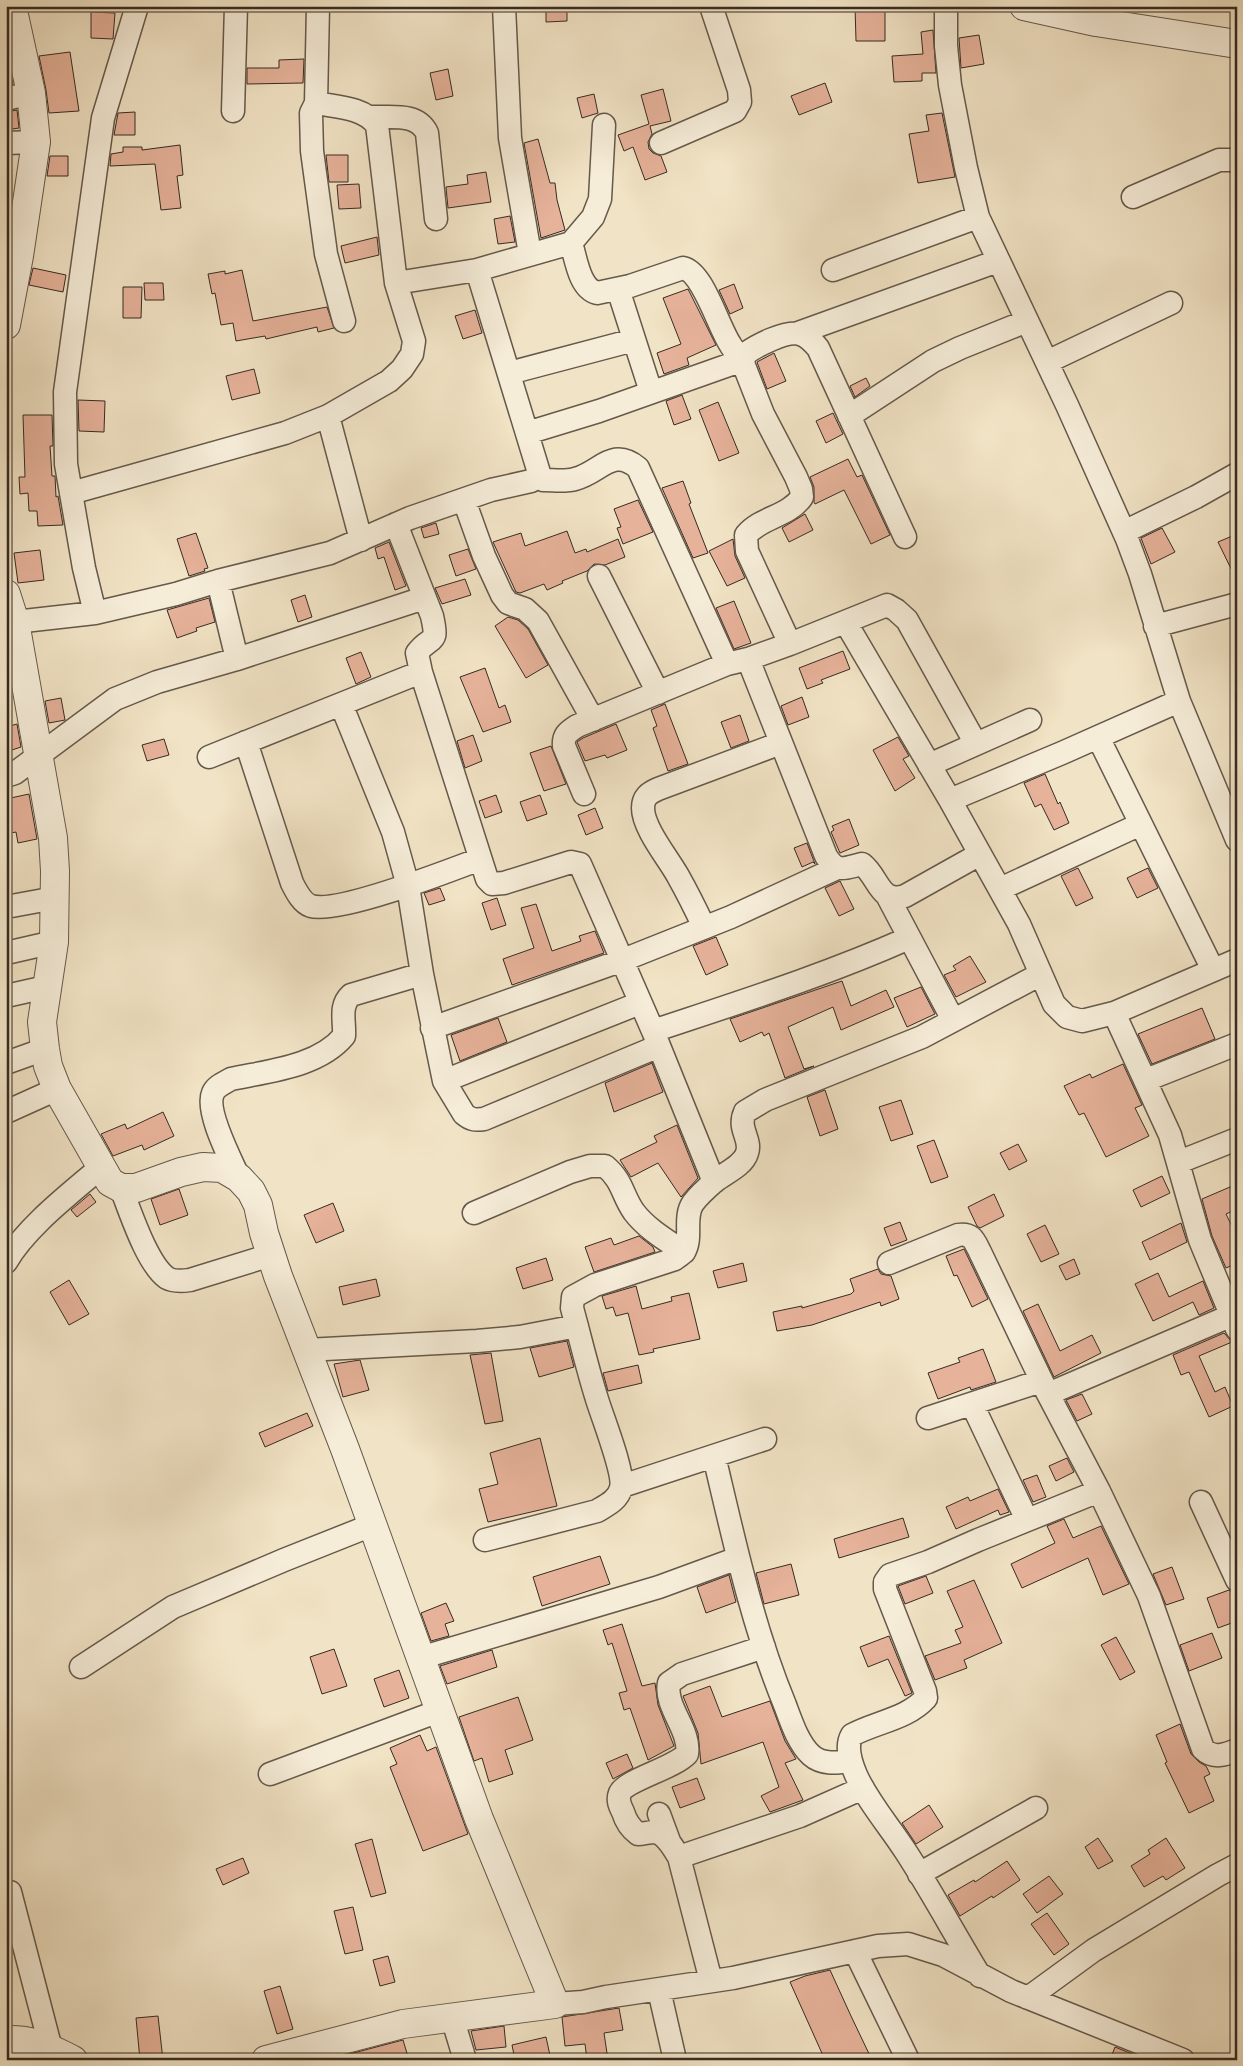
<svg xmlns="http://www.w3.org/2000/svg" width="1243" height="2066" viewBox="0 0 1243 2066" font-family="Vollkorn,serif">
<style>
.building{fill:#e6b29a;stroke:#362b22}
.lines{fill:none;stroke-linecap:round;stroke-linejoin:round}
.minor-casing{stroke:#65594b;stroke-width:25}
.tertiary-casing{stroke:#65594b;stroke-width:30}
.minor{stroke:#f6edd9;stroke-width:22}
.tertiary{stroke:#f6edd9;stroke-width:28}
</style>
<rect width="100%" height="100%" fill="#f1e3c5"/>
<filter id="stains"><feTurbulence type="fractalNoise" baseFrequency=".004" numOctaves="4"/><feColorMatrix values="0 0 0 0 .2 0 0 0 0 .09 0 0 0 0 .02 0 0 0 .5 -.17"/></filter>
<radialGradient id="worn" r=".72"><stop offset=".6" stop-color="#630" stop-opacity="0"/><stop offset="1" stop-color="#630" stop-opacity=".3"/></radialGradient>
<path class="building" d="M546,6H567V21L546,22Z
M855,6H885V41H856Z
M91,12L115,13L113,39L91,38Z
M933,30L936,73H922V81L894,82L892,56L923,54L921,32Z
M979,35L984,64L961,68L959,38Z
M70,52L79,111L49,113L46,90L39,56Z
M304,59L303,83L247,84V68H279V60Z
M6,60H8L13,84L6,85Z
M448,69L453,96L436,100L430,73Z
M825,83L832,102L799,115L791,96Z
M663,89L671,121L650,126L652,134L648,142L649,149L653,153L661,156L667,172L645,180L633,147L624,151L618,135L649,124L641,95Z
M594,94L598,113L582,118L577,98Z
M17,110L19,128L6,130V112Z
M135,112V135H114L118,113Z
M942,113L955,177L918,183L909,134L929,131L926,115Z
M538,139L550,183H555L557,200L565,230L541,238L524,143Z
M180,145L183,175L177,176L181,208L161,210L155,164L110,166L111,154L123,152V147H142V150Z
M326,155H348V182H329Z
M50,156H68V176H47Z
M486,172L491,202L448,208L446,187L468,184L467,175Z
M359,184L361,208L339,209L337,185Z
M510,216L515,242L498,244L494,219Z
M377,237L379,255L345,263L341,246Z
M33,268L66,275L63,292L29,285Z
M242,270L253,321L327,307L334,328L318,332L317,327L266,339L265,336L236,341L233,323L221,325L215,293L212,294L208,274L225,271V274Z
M144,283H163L164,300H145Z
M734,284L743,308L730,314L719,290Z
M123,287H142L141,318H123Z
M688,289L716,345L687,358L689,365L664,374L657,353L681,344L663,298Z
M475,310L482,333L463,339L455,316Z
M774,353L786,381L767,389L757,362Z
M254,369L260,393L232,400L226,376Z
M866,378L870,386L855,397L850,386Z
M682,395L691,419L674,425L666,401Z
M78,400L105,401L104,432L79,431Z
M718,402L739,453L719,461L699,410Z
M833,413L843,434L826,443L816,421Z
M23,415H52L53,446H50L52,476H55L56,497L58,496L63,525L38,526L37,511H29L28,493L20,494L19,477H25Z
M848,459L857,477L862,475L890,535L871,544L844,490L815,504L814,502V487L810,477Z
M683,481L691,503L689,504L708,553L693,558L662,488Z
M638,500L653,532L623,544L617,528L621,527L614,509Z
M805,514L813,530L789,542L782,528Z
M436,523L439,534L424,538L421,528Z
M1162,528L1175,552L1151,564L1141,538Z
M567,531L575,553L586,549L587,552L618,539L625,557L605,565L594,564L587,571L562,581L563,583L547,590L544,584L520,593L516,592L493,542L521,533L525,546Z
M196,533L208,568L204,569L205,571L189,576L177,539Z
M1237,534V581L1218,542Z
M733,539L735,556L745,578L727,586L709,551Z
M389,542L406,586L395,590L384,557L378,559L375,548Z
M468,549L476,569L456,576L449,555Z
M40,550L44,580L18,583L14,553Z
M465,579L471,595L442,604L435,588Z
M305,595L312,617L298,622L291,600Z
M209,598L215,622L196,628L197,631L177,638L167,610Z
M734,601L751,643L734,649L716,608Z
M508,617L518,620L528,629L548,665L526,678L495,626Z
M843,651L850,669L821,680L823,683L807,689L799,668Z
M361,652L371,677L356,684L346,658Z
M485,668L499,708L505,705L511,722L483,732L460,677Z
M802,697L809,717L788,725L781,706Z
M61,698L65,720L49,723L45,701Z
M665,704L688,764L668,771L653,728L657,726L651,710Z
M740,715L749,741L731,748L721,722Z
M17,724L21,747L6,752V727Z
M616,724L627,750L607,758L605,755L585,761L577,742L583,738Z
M473,735L482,761L465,768L457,741Z
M898,737L909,756L903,759L915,778L895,791L873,750Z
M164,739L169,755L147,761L142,745Z
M551,746L566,784L544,791L530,753Z
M1045,774L1058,804L1060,802L1069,823L1054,830L1041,804L1035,807L1024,783Z
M29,794L37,839L18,843L16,832L6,834V799Z
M496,795L502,812L485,818L479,801Z
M540,795L547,814L527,821L520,802Z
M595,808L603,828L586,835L578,815Z
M849,819L859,845L840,853L831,832L834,830L832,826Z
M807,843L815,864L813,862L802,867L794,848Z
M1078,868L1093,898L1076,906L1061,876Z
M1148,868L1158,888L1137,898L1127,878Z
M840,881L854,909L839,916L825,888Z
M440,888L445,900L429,905L424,893Z
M497,898L506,925L491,930L482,903Z
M536,904L552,951L581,941L579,936L595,931L604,953L512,985L503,959L534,948L521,908Z
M716,937L728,965L706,975L693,946Z
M970,956L986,982L956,997L944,975L956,970L953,966Z
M842,981L851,1006L886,990L894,1007L841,1030L833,1007L788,1027L804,1069L814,1066L785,1078L769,1033L764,1036L762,1032L740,1042L730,1019Z
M921,987L935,1014L907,1027L894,998Z
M1202,1008L1215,1039L1152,1064L1138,1034Z
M498,1018L507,1042L460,1061L451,1035Z
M652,1063L663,1092L614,1112L605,1083Z
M1123,1064L1142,1105L1135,1108L1149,1136L1106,1157L1084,1113L1079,1115L1064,1086L1090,1074L1092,1078Z
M825,1090L838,1129L820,1136L807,1097Z
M901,1100L913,1134L891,1141L879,1107Z
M163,1112L174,1136L144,1150L142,1145L113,1156L101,1134L125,1124L127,1129Z
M677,1125L698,1178L681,1197L658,1163L631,1177L620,1160L657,1142L654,1136Z
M934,1140L948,1177L931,1183L917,1146Z
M1018,1144L1027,1161L1009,1170L1000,1153Z
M1162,1176L1170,1193L1141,1207L1133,1190Z
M1237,1184V1209L1226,1214L1237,1237V1263L1226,1268L1212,1236L1202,1199Z
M179,1189L188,1215L160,1225L151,1199Z
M90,1194L96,1202L77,1217L71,1210Z
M994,1194L1004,1216L980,1228L977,1226L968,1207Z
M333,1203L344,1231L316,1243L304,1215Z
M900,1222L907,1240L891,1246L884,1228Z
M1181,1223L1187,1242L1150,1260L1142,1242Z
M1045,1225L1059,1254L1041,1262L1027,1234Z
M639,1236L653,1247L655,1252L594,1272L585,1247L611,1238L614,1245Z
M964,1249L988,1299L972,1307L957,1275L954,1276L946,1256Z
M546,1258L553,1280L523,1289L516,1268Z
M1074,1259L1080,1274L1066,1280L1059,1266Z
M743,1263L747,1281L718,1288L713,1271Z
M878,1269L881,1274L891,1276L899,1299L881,1306L880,1302L812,1325L777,1331L773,1312L802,1306V1308L851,1294L854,1291L850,1279Z
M1158,1273L1169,1297L1203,1281L1214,1308L1199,1315L1193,1302L1153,1321L1135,1284Z
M376,1279L380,1296L343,1305L339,1287Z
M69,1280L89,1314L69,1325L50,1292Z
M636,1286L642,1309L672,1301L671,1297L689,1293L700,1339L653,1349L654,1352L639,1355L628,1313L616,1316L613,1307L606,1309L602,1296Z
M1038,1304L1060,1351L1092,1335L1101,1353L1054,1377L1023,1311Z
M1224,1333L1232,1342L1199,1356L1215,1392L1225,1387L1233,1406L1209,1417L1189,1372L1181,1375L1173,1355Z
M567,1341L574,1367L539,1377L530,1348Z
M983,1349L996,1382L971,1390L970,1387L938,1399L928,1373L960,1362L958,1358Z
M491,1353L503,1421L485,1424L470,1355Z
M360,1360L369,1390L343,1397L334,1364Z
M638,1365L642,1383L608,1391L603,1373Z
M1082,1394L1092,1414L1077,1421L1066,1400Z
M307,1413L313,1426L265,1447L259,1433Z
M540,1438L557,1506L488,1522L479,1489L498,1484L490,1453Z
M1067,1458L1074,1472L1056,1481L1049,1466Z
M1037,1475L1046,1497L1033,1502L1023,1480Z
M998,1489L1009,1512L1000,1515L998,1510L956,1529L946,1507L968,1497L970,1501Z
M903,1518L909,1537L839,1558L834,1539Z
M1064,1519L1073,1538L1101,1526L1129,1584L1103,1595L1088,1558L1022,1588L1011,1564L1055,1543L1047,1526Z
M600,1556L610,1584L542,1606L533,1577Z
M791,1564L799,1595L764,1604L756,1573Z
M1172,1567L1184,1599L1166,1605L1153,1574Z
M729,1575L736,1602L706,1613L697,1587Z
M926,1576L933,1593L905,1604L898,1586Z
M974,1580L1002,1643L964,1660L967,1668L935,1680L925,1656L961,1643L955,1630L963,1627L947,1591Z
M1229,1590L1232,1592L1237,1604V1621L1218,1628L1207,1598Z
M446,1603L454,1621L445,1624L449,1636L431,1641L421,1613Z
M622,1624L642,1686L655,1683L658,1705L674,1746L648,1760L630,1708L624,1710L619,1693L627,1691L612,1643L608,1645L603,1630Z
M1212,1633L1222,1658L1189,1671L1180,1645Z
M889,1636L912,1693L905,1696L888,1659L868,1667L860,1647Z
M1116,1637L1135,1672L1120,1680L1101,1645Z
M334,1649L347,1686L322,1694L310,1657Z
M492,1650L497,1667L447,1684L440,1666Z
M399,1670L409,1698L384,1707L374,1679Z
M710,1686L722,1717L770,1701L785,1741L796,1759L785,1763L803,1800L770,1812L761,1796L779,1787L763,1742L701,1764L698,1733L683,1696Z
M518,1697L533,1740L505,1750L513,1774L489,1782L482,1758L474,1761L459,1717Z
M1180,1724L1191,1754L1199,1762L1206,1766L1210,1774L1204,1777L1214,1801L1189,1813L1165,1763L1167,1762L1156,1735Z
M420,1735L427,1751L436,1747L468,1834L423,1851L390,1767L397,1764L390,1748Z
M627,1754L633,1768L613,1779L606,1763Z
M697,1778L705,1799L680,1808L672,1787Z
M929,1805L943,1827L916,1844L902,1823Z
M1098,1838L1113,1861L1098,1869L1085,1847Z
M1166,1838L1185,1868L1166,1880L1163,1876L1144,1887L1131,1866L1150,1854L1148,1850Z
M372,1839L386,1893L371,1897L355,1844Z
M243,1858L249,1873L223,1885L216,1869Z
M1007,1861L1020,1880L993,1898L992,1896L960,1916L948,1895L974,1880L975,1882Z
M1049,1876L1063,1894L1037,1913L1023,1894Z
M353,1907L363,1950L345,1954L334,1911Z
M1047,1913L1069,1944L1054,1955L1031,1924Z
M388,1956L395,1982L380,1986L373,1960Z
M830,1970L851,2016L872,2060H825L790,1982L805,1976Z
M280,1986L293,2029L277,2034L264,1991Z
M619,2008L623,2030L604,2033L608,2060H587L585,2044L565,2046L562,2017Z
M158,2016L163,2060H140L136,2018Z
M504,2026L506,2047L476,2050L471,2031Z
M546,2037L551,2060H515L512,2045Z
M403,2040L409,2060H342V2056Z
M1115,2047L1147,2060H1110Z"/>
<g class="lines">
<defs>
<path id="minor" d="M318,6L316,103L311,113L312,151L326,254L344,321
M504,6L510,138L530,254
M946,6V46L950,85L966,168L978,217L1067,405L1127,539L1140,574L1179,701L1237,840
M6,99L31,93
M233,111L236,6
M371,117C391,118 417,112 427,133L436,219
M6,143L36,142
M661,143L735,111L740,102L739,90L711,6
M1133,197L1219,160H1237
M477,270L571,243L593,217L600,199L604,125
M833,270L978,217
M618,289L651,392
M798,333L998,261
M1047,362L1171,303
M509,373L634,340
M328,416L361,540
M849,416L933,361L960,348L1027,321
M527,433L599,411L743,360C738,355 733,350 730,344C718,326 703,272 683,268L630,286L597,293C579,288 576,258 571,243
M540,476L543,480C554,480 565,482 575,479C600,473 612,446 638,468L727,664
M71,493L285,433L328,416L389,381L402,369L412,354L414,341L396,283
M464,500L484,556L502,595L508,603L525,609L538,621L593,720
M396,524L432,616C439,647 431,634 417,653L421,672L487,879L492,884L504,883L571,862L580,864L653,1031L714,1182
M1124,532L1196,497L1237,474
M599,576L658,693
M95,613L176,594L218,581L330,553L410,518L491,490L531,481L540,476L477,270L396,283L377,125C363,107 337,107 316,103
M15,622L95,613L84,568L66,464L65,392L103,118L137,6
M846,623L950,800L1062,753L1179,701
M1155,626L1237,604
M790,644L887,605L896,610L907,620L976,744
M237,659L424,598
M748,659L790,644L747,551L746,535C761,517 788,517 802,497L801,489L796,477L763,414L743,363L745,354C756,346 786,330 800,334C808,336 813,342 818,348L905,537
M341,704L393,832L408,886L422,974L444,1081L464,1114C471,1120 475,1120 484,1119L659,1046
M1098,737L1213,970
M246,742L292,883C296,891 302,903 311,906C338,914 451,870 480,859
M209,757L421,672
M929,765L1030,720
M6,776L15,773L115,699L157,682L237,659L218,581
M584,794L564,746C563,735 568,732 577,726L727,664L748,659L826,856C837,874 844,868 862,864C879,877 879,904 905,896L980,854
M950,800L1019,924L1054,1004L1067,1017L1082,1021L1114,1013
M1000,889L1141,824
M888,897L953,1020
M6,907L55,898
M704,927C696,910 687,892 678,876C668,858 643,828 643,808C643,797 649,793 658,789L781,743
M6,953L54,942
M1237,960L1114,1013L1170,1135L1200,1240L1237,1329
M6,996L46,987
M432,1028L623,960L731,917L837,868
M653,1031C740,1002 826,975 909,938
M6,1063L45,1049
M1146,1080L1237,1044
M444,1081L640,1003
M6,1112L57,1089
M1179,1162L1237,1139
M239,1178C231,1160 205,1111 213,1093C216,1086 224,1083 231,1079C268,1071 318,1067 344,1036C345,1021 339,1006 351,995L422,974
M121,1188C130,1211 147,1264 167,1278C174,1282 183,1281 190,1280L271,1255
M474,1213L570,1172L590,1166H605C623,1181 622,1195 634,1212C647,1229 666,1240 684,1252
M6,1262C26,1227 71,1193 101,1167
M889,1263L958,1235C972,1233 974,1240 980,1252L1048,1394L1230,1316
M306,1350L477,1341L520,1337L577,1326
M1048,1394L1099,1491L1149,1596L1203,1749C1213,1759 1225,1755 1237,1750
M972,1404L1027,1520
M928,1418L1041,1381
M714,1456C734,1540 752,1625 785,1705C791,1721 798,1743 811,1755C822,1765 838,1763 851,1761
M622,1486L765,1439
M1201,1502L1237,1580
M485,1540L597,1511C607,1505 618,1500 621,1488C625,1473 601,1414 596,1396C587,1367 580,1337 572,1308L573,1297L595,1285L675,1259C677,1257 682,1254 684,1252C693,1237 683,1218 693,1203C699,1195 708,1187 715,1181C725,1173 743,1166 747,1153C752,1139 737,1129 745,1112L765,1100L922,1037L1041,974
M420,1658L659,1587L738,1558
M81,1667L173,1607L284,1560L372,1525
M270,1774L439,1711
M659,1814L669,1841
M679,1857L800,1816L863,1788
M919,1874L1036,1808
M10,1892L51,2049
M855,1951L908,2060
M980,1976C955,1935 932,1892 906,1852C890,1827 868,1802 856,1775C851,1763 845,1747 852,1735C876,1722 907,1719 926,1698L925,1691L885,1589V1582L890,1575L928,1562L978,1540L1099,1491
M711,1981L679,1857C673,1848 666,1833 654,1832C649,1832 643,1834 638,1834C630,1828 626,1822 623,1812C620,1806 617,1800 620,1793C626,1780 674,1768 687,1754C691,1730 664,1707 669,1683L682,1674L764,1647
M659,1990L675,2060
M1028,1998L1094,1950L1218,1875L1237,1865
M555,2004L583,2002L606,1997L733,1978L878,1946L908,1944L943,1955L1011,1991L1183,2060
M452,2017L465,2060"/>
<path id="tertiary" d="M1024,6L1096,22L1237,44
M6,325L19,256L36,142L31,93L12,6
M6,594L15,622L53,838L55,871L54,942L42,1022L45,1049L48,1066L57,1089L110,1182L121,1188H136L181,1172L203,1167L222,1168L239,1178L251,1191L258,1205L264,1233L278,1276L345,1449L479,1819L555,2004L403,2024L266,2060
M6,2040C36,2039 48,2048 73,2060"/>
</defs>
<use href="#minor" class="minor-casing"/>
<use href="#tertiary" class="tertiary-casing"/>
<use href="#minor" class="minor"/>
<use href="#tertiary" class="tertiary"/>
</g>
<rect width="1243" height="2066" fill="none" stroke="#f1e3c5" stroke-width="25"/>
<rect x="8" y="8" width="1228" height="2051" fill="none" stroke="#362b22" stroke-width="2.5"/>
<rect x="12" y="12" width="1218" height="2041" fill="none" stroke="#362b22"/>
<rect width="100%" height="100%" filter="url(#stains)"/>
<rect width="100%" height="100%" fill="url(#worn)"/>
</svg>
